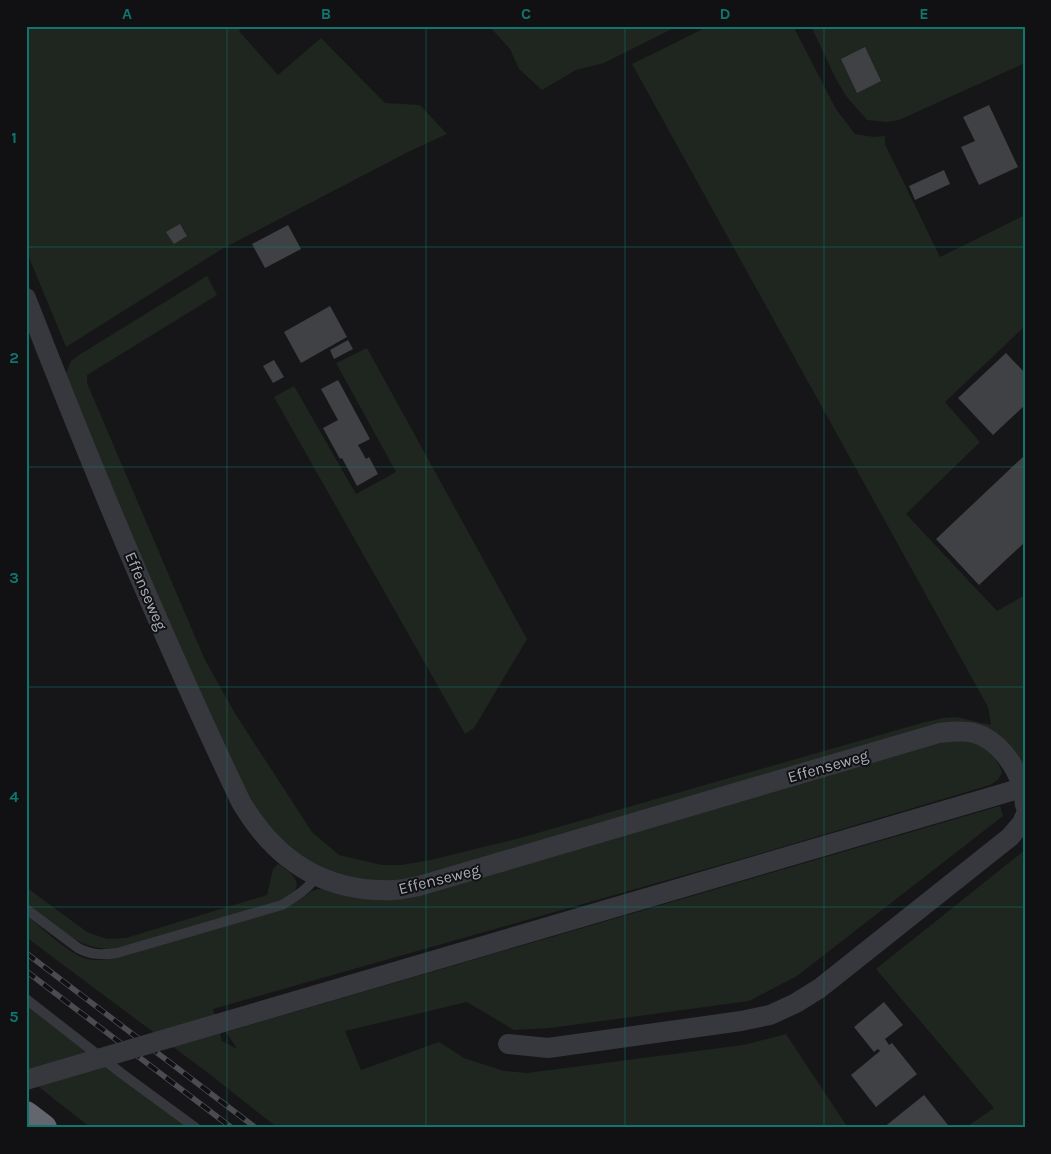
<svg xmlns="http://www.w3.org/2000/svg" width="1051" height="1154" viewBox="0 0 1051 1154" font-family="Karla,sans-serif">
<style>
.green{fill:#1e261f}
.building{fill:#404145}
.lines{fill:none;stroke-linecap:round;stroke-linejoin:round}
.service{stroke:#37383d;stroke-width:10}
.minor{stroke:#37383d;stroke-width:20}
.motorway{stroke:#63666e;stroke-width:28}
.rail-casing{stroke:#4a4c52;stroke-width:5.5}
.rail{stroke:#111113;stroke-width:4;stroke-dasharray:11;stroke-linecap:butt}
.minor-bridge{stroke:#37383d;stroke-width:20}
.grid{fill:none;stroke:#0f766e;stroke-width:1;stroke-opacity:0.55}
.labels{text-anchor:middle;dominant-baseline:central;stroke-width:4;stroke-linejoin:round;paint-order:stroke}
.street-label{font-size:16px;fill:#a8adb8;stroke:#111113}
.neatline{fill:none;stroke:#0f766e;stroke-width:2}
.grid-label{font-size:16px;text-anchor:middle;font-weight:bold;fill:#0f766e}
</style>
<rect width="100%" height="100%" fill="#161618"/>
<path class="green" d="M26,26H243L239,31L278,75L321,38L385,103L420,105L447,134L410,151L222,249L66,347L26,250Z
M489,26H678L604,63L576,70L542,90L519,69L510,49Z
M709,26H793L836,109L855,134L874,137L885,136V144L940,257L1025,215V326L945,402L980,442L906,514L997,611L1025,595V765L1004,745L978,729L442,873L374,884L322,871L281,846L242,794L65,376L71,361L79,355L207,276L217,295L87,375V383L205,660L236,715L312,832L339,855L382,865H401L431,860L520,838L925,722L944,718L956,717L991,725L988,707L632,64Z
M811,26H1025V63L899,120L887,122L867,120L846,96L835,77Z
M367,348L527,639L474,728L465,734L274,397L294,386L356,494L396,472L336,363Z
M963,740C968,742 975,742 979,745C990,750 999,762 1002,773L998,780L990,785L759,854L213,1009L222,1041L237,1049L226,1032L1000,806L1003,816L797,976L749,1001L550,1028L514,1030L467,1002L345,1031L361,1070L439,1042L464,1058L504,1071L527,1073L743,1045L786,1034L848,1128H278L208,1073L26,937V915C41,927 69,954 87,959C101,962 116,957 130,954L297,901L312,891L322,888L366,896L936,742Z
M1025,850V1127L965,1128L994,1108L876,969Z
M278,864C300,878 306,890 278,902L116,949C78,951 55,925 26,903V887L87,932L107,939L126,938L267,895L273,869Z
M26,1005L189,1128H91L26,1077Z"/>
<path class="building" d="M865,47L881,81L857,93L841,59Z
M989,105L1018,167L979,185L961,147L975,141L963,117Z
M944,170L950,184L915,200L909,186Z
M180,224L187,236L174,244L166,232Z
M288,225L301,249L265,268L252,244Z
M330,306L347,337L301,363L284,332Z
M348,340L353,349L334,359L330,350Z
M1006,353L1025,373V405L993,435L958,398Z
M274,360L284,377L273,383L263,366Z
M338,380L370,439L358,445L366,459L369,457L378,474L357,486L342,458L340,459L323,428L338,420L321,389Z
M1025,455V542L979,585L936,539Z
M884,1002L903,1025L885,1039L889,1045L892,1043L917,1074L876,1107L851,1075L880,1051L878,1049L874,1052L854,1027Z
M924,1095L948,1125L945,1128H883Z"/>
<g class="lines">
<path class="service" d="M26,909L78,948C91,955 102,955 117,953L282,905C295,897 308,889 317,876
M26,999L121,1073L196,1128"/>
<path class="minor" d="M26,298C92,468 162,637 241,802C275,860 324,893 393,890C402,890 411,887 419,886L939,733C950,732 962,730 974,733C997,739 1015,764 1022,786C1024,792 1024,799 1025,805
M217,1024L1025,787
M508,1044L548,1048L741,1021L770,1015L796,1003L820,988L1010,837L1022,823L1025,816"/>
<path class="motorway" d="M26,1115L43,1128"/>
<defs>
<path id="rail" d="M26,953L256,1128
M26,971L232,1128"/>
</defs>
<use href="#rail" class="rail-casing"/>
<use href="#rail" class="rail"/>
<path class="minor-bridge" d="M26,1080L217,1024"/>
</g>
<path class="grid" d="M227,26V1128M426,26V1128M625,26V1128M824,26V1128M26,247H1025M26,467H1025M26,687H1025M26,907H1025"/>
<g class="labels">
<g class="street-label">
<text transform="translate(146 591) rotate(67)">Effenseweg</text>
<text transform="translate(828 766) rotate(-16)">Effenseweg</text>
<text transform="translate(439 879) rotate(-14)">Effenseweg</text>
</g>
</g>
<rect width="1051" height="1154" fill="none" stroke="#111113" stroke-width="55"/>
<rect x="28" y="28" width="996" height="1098" class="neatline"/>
<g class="grid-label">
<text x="127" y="19">A</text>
<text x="326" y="19">B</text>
<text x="526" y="19">C</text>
<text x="725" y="19">D</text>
<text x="924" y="19">E</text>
<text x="14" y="143">1</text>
<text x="14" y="363">2</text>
<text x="14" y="583">3</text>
<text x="14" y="802">4</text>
<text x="14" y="1022">5</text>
</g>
</svg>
